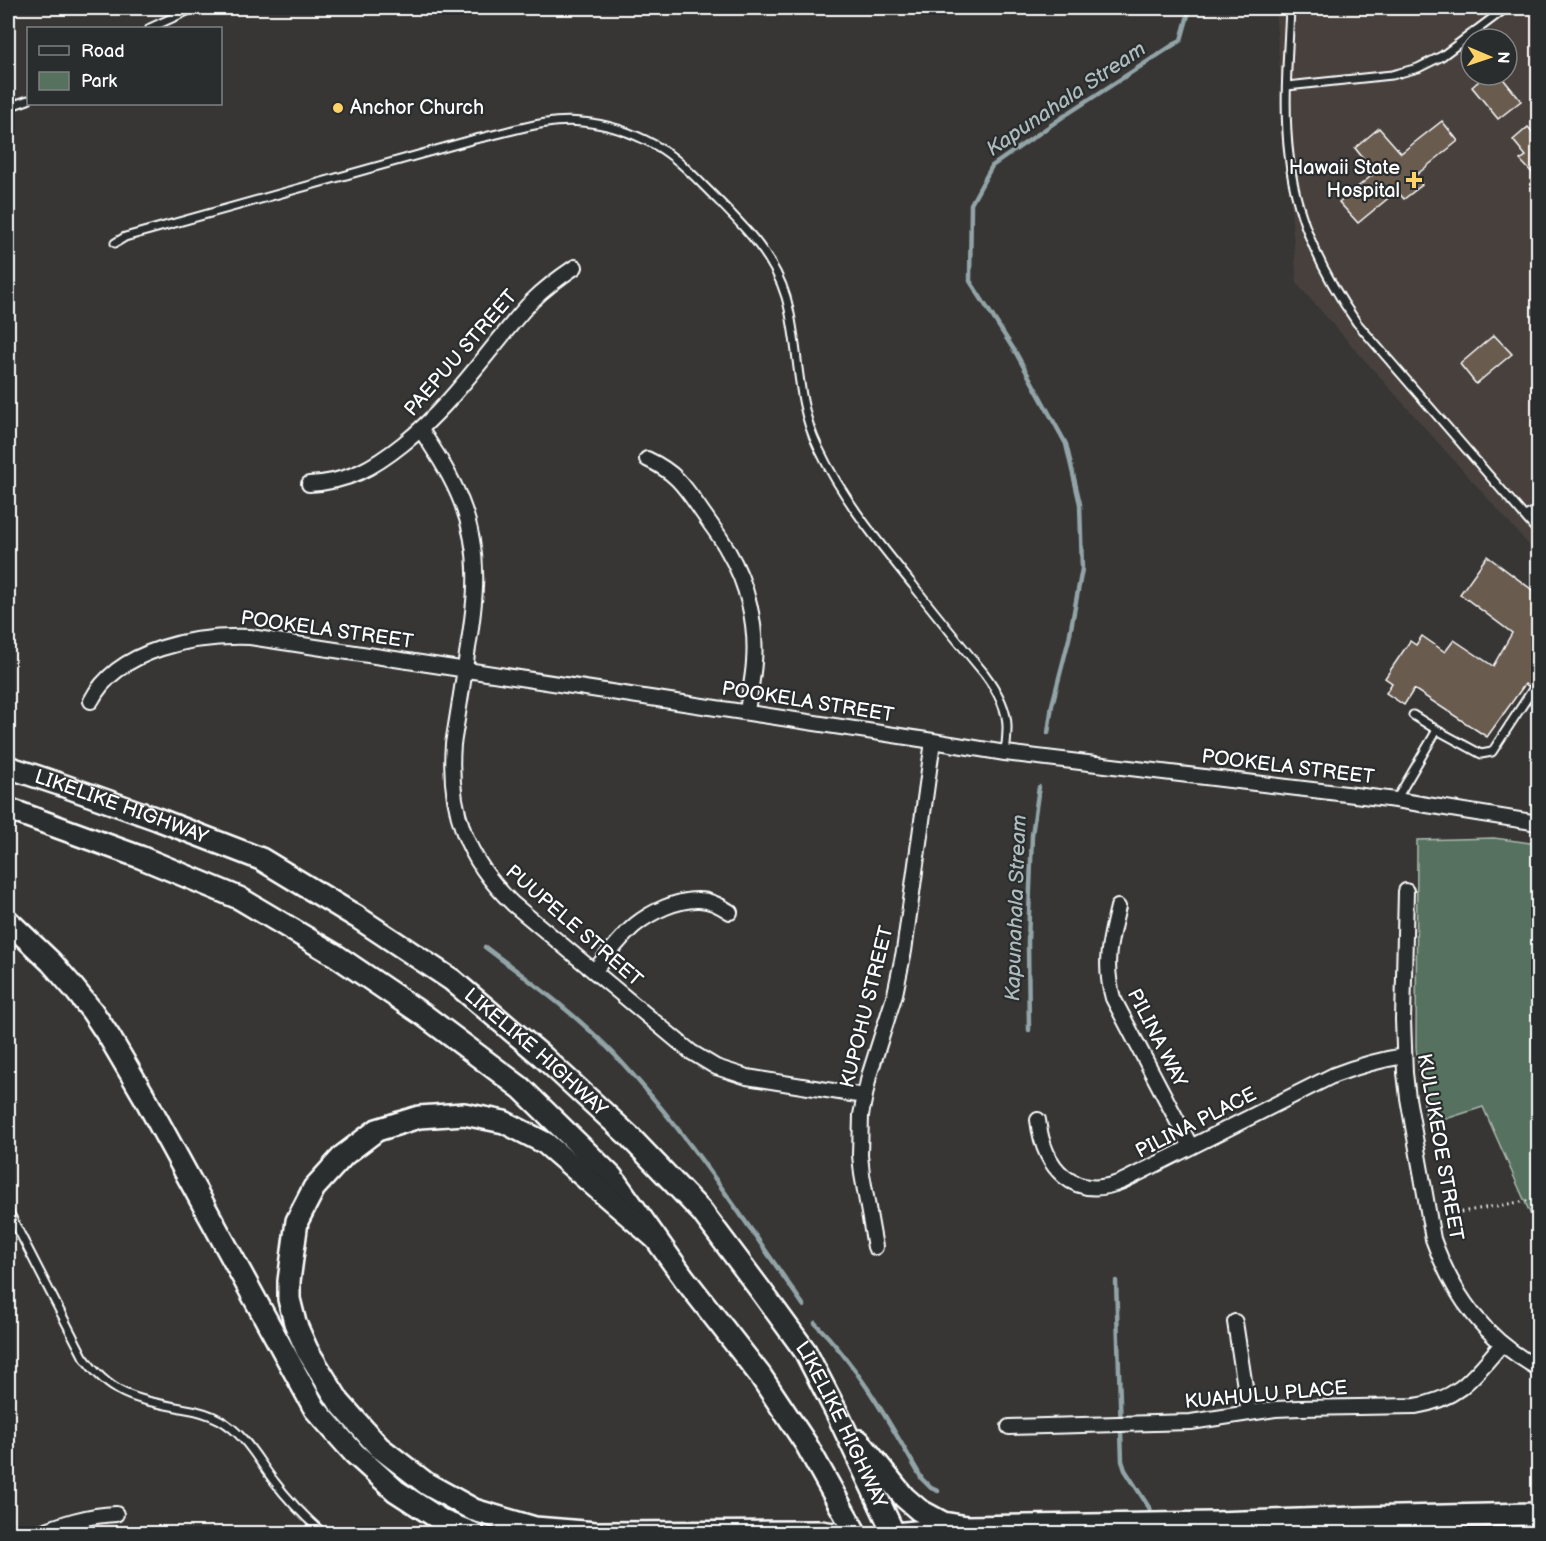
<svg xmlns="http://www.w3.org/2000/svg" width="1546" height="1541" viewBox="0 0 1546 1541" font-family="'Balsamiq Sans',sans-serif">
<style>
.built{fill:#46413d;fill-rule:evenodd}
.green{fill:#57715f;stroke:#abb8af;stroke-width:1.5}
.lines{fill:none;stroke-linecap:round;stroke-linejoin:round}
.stream{stroke:#92a4a7;stroke-width:4.5}
.building{fill:#695b50;stroke:#fff;stroke-width:1.5}
.service-casing{stroke:#fff;stroke-width:11}
.minor-casing{stroke:#fff;stroke-width:18}
.primary-casing{stroke:#fff;stroke-width:26}
.trunk-casing{stroke:#fff;stroke-width:26}
.path{stroke:#fff;stroke-width:3;stroke-dasharray:1.5 4.5;stroke-linecap:butt}
.service{stroke:#2a2d2e;stroke-width:7}
.minor{stroke:#2a2d2e;stroke-width:14}
.primary{stroke:#2a2d2e;stroke-width:21}
.trunk{stroke:#2a2d2e;stroke-width:21}
.poi-dot{fill:#ffd166;stroke:#2a2d2e;stroke-width:2}
.labels{text-anchor:middle;dominant-baseline:central;stroke-width:4.5;stroke-linejoin:round;paint-order:stroke}
.poi-label{font-size:20px;fill:#fff;stroke:#2a2d2e;text-anchor:start}
.street-label{font-size:20px;fill:#fff;stroke:#2a2d2e}
.water-label{font-size:21px;font-style:italic;fill:#aebbbd;stroke:#2a2d2e}
</style>
<rect width="100%" height="100%" fill="#373635"/>
<filter id="ink" filterUnits="userSpaceOnUse"><feTurbulence type="fractalNoise" baseFrequency=".0167" numOctaves="2"/><feDisplacementMap in="SourceGraphic" scale="12" xChannelSelector="R" yChannelSelector="G"/><feConvolveMatrix kernelMatrix="1 2 1 2 8 2 1 2 1" color-interpolation-filters="sRGB"/></filter>
<g filter="url(#ink)">
<path class="built" d="M1275,8H1538V555L1297,284ZM1471,39H1507V75H1471Z"/>
<path class="green" d="M1494,838L1538,844V1231L1483,1107L1427,1125L1416,1048L1417,840Z"/>
<g class="lines">
<path class="stream" d="M1048,733L1052,705L1069,639L1082,569L1080,504L1066,444L1016,353L970,281L971,204L992,166L1067,114L1181,40L1190,8
M485,947C530,981 576,1014 615,1055C687,1132 744,1220 804,1306
M1029,1030L1028,941L1032,835L1039,787
M1116,1281L1122,1461L1125,1470L1150,1509
M815,1323C860,1368 890,1424 922,1479L931,1488L938,1491"/>
</g>
<path class="building" d="M1486,75H1500L1521,101L1498,119L1472,87Z
M1442,121L1458,141L1415,176L1422,185L1404,199L1397,191L1358,223L1339,202L1375,173L1355,148L1379,128L1401,153Z
M1528,127L1539,139V180L1520,160L1526,156L1513,140Z
M1494,335L1512,354L1476,384L1460,364Z
M1487,556L1539,595V688L1536,684H1531L1528,686L1525,684L1487,737L1414,689L1404,705L1386,693L1392,683L1385,678L1410,641L1416,645L1422,636L1445,652L1454,640L1493,666L1512,633L1460,594Z"/>
<g class="lines">
<defs>
<path id="service" d="M1290,8C1288,56 1283,106 1289,155C1295,217 1322,273 1357,323L1538,532
M150,28L194,8
M1287,86L1392,75L1418,68L1442,56L1506,8
M8,107L28,100
M115,243L125,237L475,139C511,132 544,118 582,122C608,124 633,133 655,145C676,157 693,175 710,192C741,224 773,253 786,297C800,346 795,401 818,447C842,498 878,542 913,585C936,615 960,644 984,673C996,689 1008,709 1007,729C1007,737 1006,745 1005,753
M1525,516L1538,510
M1413,715L1437,730
M1396,800L1437,730L1481,754L1492,752L1533,689
M8,1210L83,1356C111,1396 136,1399 181,1408C194,1410 208,1413 220,1420C245,1434 257,1459 274,1481C288,1500 306,1518 324,1534"/>
<path id="minor" d="M421,430C436,453 451,475 461,501C482,554 476,600 467,654C463,684 458,714 453,744C448,809 466,859 513,904L691,1052L716,1067L747,1077L864,1096
M647,459C679,474 686,489 705,516C713,528 722,539 728,551C747,583 757,624 754,662C753,679 749,695 747,712
M309,484C348,482 373,468 403,444C442,413 471,374 502,336C512,324 521,312 532,301C545,288 560,277 575,267
M91,701C118,648 197,635 250,637L933,741L1005,753L1396,800L1538,823
M1406,891L1403,1020L1405,1073L1408,1098L1433,1239C1453,1296 1485,1339 1538,1368
M1118,907C1110,941 1103,963 1113,998L1191,1147
M594,971C607,956 620,938 635,925C651,912 678,899 699,900C710,900 721,906 730,912
M1038,1120C1044,1168 1073,1202 1123,1181L1334,1075C1358,1066 1378,1060 1404,1056
M875,1247L862,1174L860,1155L861,1115L869,1076L895,994L904,951L933,741
M1235,1322L1249,1413
M1009,1427L1191,1422L1275,1409L1300,1408L1415,1406C1460,1399 1474,1376 1502,1344
M35,1534C62,1524 87,1515 116,1514"/>
<path id="primary" d="M895,1534L967,1527L1215,1523L1356,1518L1538,1514"/>
<g id="trunk">
<path id="s1" d="M8,767L59,784L157,819L261,859L357,917L452,980L542,1056L629,1136L702,1212L759,1288L805,1351L837,1413L894,1534"/>
<path d="M8,809L140,857L239,898L335,955L425,1016L521,1088L612,1177L684,1278L760,1375L806,1444L856,1534"/>
<path d="M8,921L51,962L72,986L92,1011L110,1038L144,1096L315,1409L354,1453L396,1491L444,1522L474,1534"/>
<path d="M655,1238L545,1143L504,1122L464,1114L419,1117L377,1130L344,1155L314,1188L297,1221L289,1281V1299L295,1323L307,1350L339,1402L379,1447L427,1484L474,1510L535,1528L596,1533L821,1532L834,1534"/>
<path d="M859,1441L904,1497L919,1510L943,1523L967,1527"/>
</g>
</defs>
<use href="#service" class="service-casing"/>
<use href="#minor" class="minor-casing"/>
<use href="#primary" class="primary-casing"/>
<use href="#trunk" class="trunk-casing"/>
<path class="path" d="M1443,1215L1538,1199"/>
<use href="#service" class="service"/>
<use href="#minor" class="minor"/>
<use href="#primary" class="primary"/>
<use href="#trunk" class="trunk"/>
</g>
</g>
<g class="poi-dot">
<circle cx="338" cy="108" r="6"/>
<path d="M1411 171h6v6h6v6h-6v6h-6v-6h-6v-6h6z"/>
</g>
<g class="labels">
<g class="poi-label">
<text x="350" y="108">Anchor Church</text>
<text x="1400" y="168" text-anchor="end">Hawaii State<tspan x="1400" dy="23">Hospital</tspan></text>
</g>
<g class="street-label">
<text transform="translate(461 353) rotate(-49)">PAEPUU STREET</text>
<text transform="translate(327 630) rotate(8)">POOKELA STREET</text>
<text transform="translate(808 702) rotate(9)">POOKELA STREET</text>
<text transform="translate(1288 767) rotate(7)">POOKELA STREET</text>
<text stroke="none"><textPath href="#s1" startOffset="120">LIKELIKE HIGHWAY</textPath></text>
<text transform="translate(574 926) rotate(41)">PUUPELE STREET</text>
<text transform="translate(867 1007) rotate(-76)">KUPOHU STREET</text>
<text transform="translate(1157 1038) rotate(63)">PILINA WAY</text>
<text stroke="none"><textPath href="#s1" startOffset="606">LIKELIKE HIGHWAY</textPath></text>
<text transform="translate(1196 1123) rotate(-27)">PILINA PLACE</text>
<text transform="translate(1440 1147) rotate(80)">KULUKEOE STREET</text>
<text transform="translate(1266 1395) rotate(-5)">KUAHULU PLACE</text>
<text stroke="none"><textPath href="#s1" startOffset="1092">LIKELIKE HIGHWAY</textPath></text>
</g>
<g class="water-label">
<text transform="translate(1066 99) rotate(-34)">Kapunahala Stream</text>
<text transform="translate(1016 908) rotate(-88)">Kapunahala Stream</text>
</g>
</g>
<rect width="1546" height="1541" fill="none" stroke="#2a2d2e" stroke-width="30"/>
<rect x="15" y="15" width="1516" height="1511" fill="none" stroke="#fff" stroke-width="2" filter="url(#ink)"/>
<rect x="27" y="27" width="195" height="78" fill="#2a2d2e" stroke="#7f8182" stroke-width="1.5"/>
<rect x="39" y="46" width="30" height="9" fill="#2a2d2e" stroke="#7f8182" stroke-width="1.5"/>
<text x="81" y="57" font-size="18" fill="#ffffff">Road</text>
<rect x="39" y="72" width="30" height="18" fill="#57715f" stroke="#7f8182" stroke-width="1.5"/>
<text x="81" y="87" font-size="18" fill="#ffffff">Park</text>
<g transform="translate(1489 57) rotate(92)"><circle r="28" fill="#2a2d2e" stroke="#7f8182" stroke-width="1.5"/>
<path d="M0-4.5L10 22L0 15L-10 22Z" fill="#ffd166"/>
<text y="-9" font-size="16" font-weight="bold" text-anchor="middle" fill="#ffffff">N</text>
</g>
</svg>
